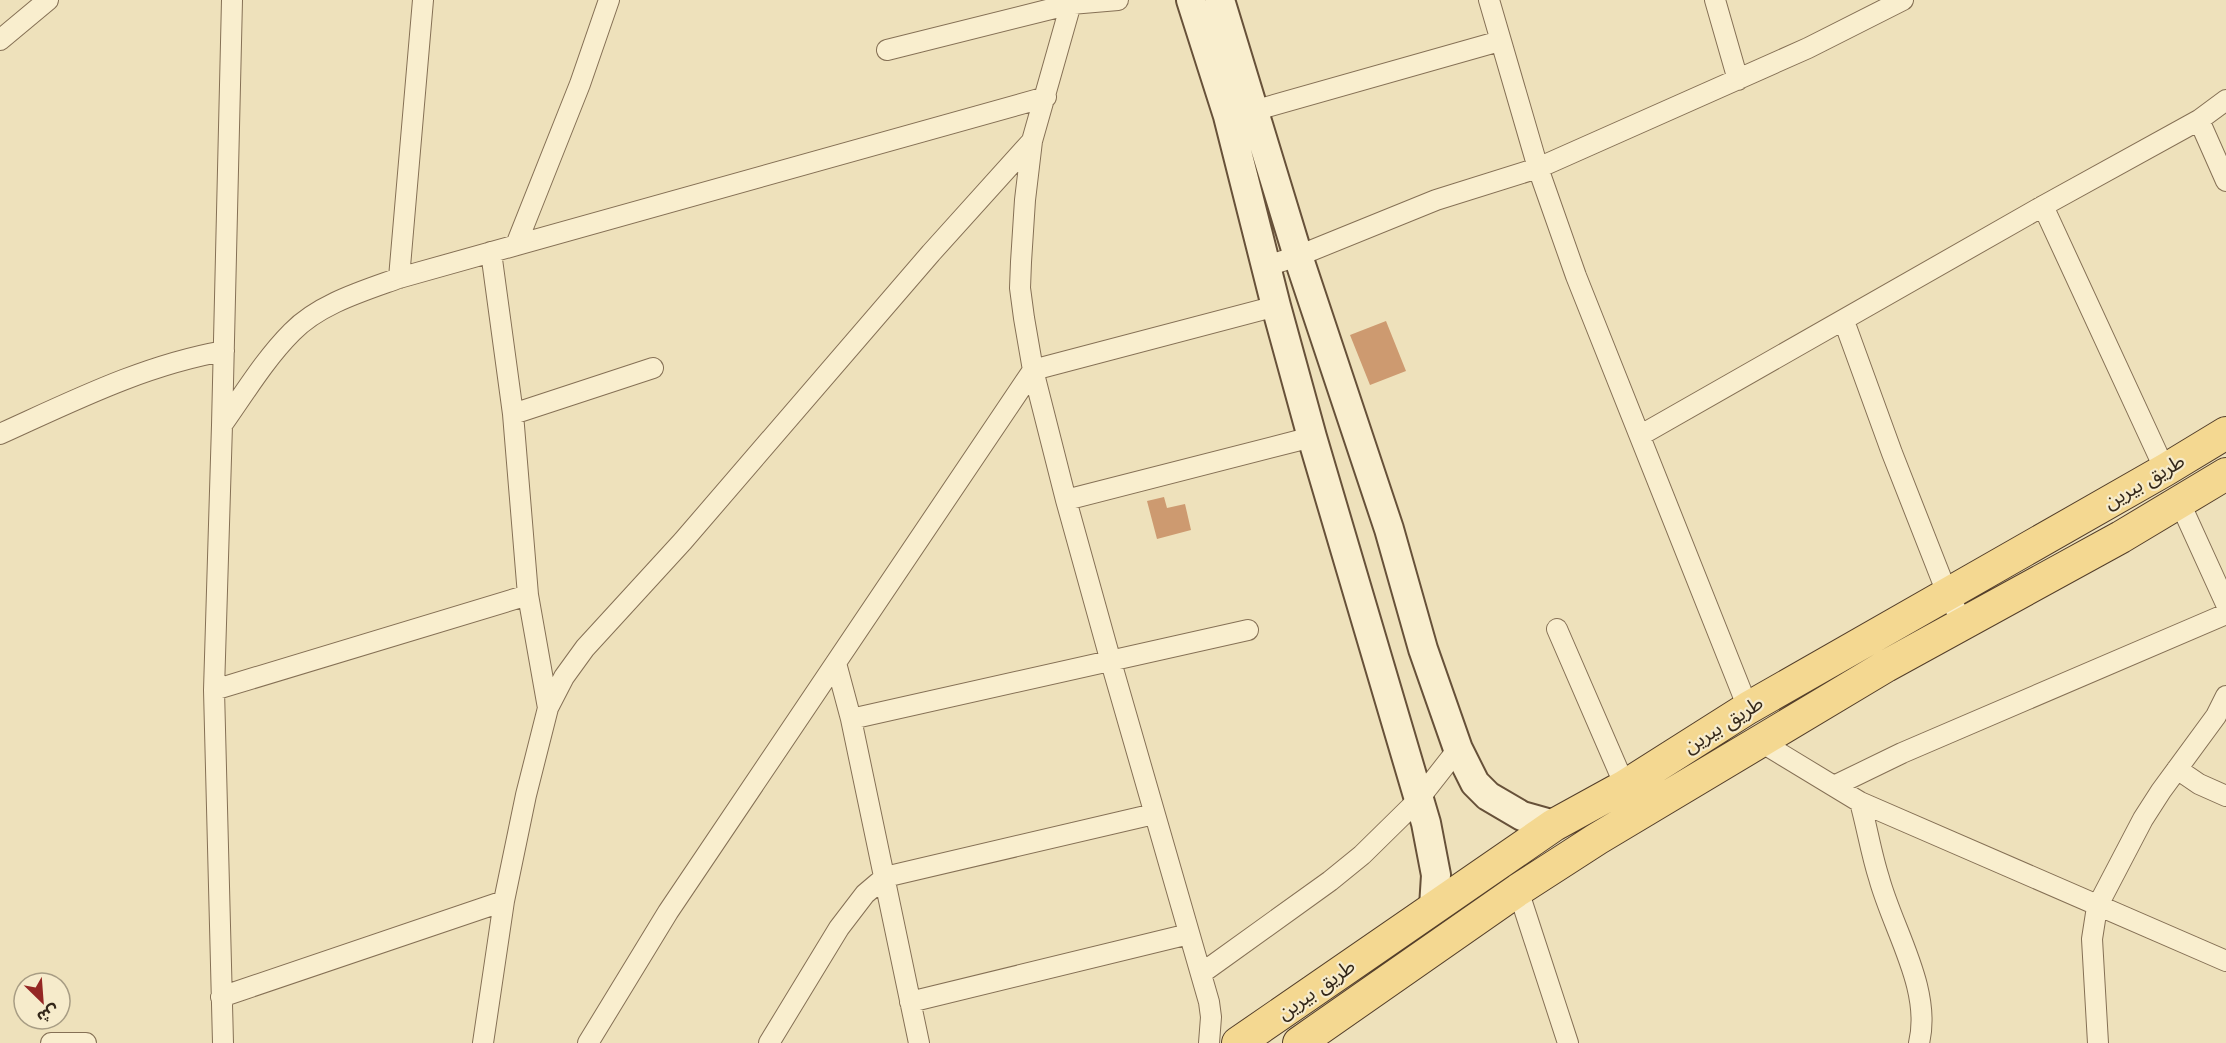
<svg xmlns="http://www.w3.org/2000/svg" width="2226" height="1043" viewBox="0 0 2226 1043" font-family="'Libre Baskerville','Noto Sans Arabic',serif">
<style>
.building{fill:#cd9a70}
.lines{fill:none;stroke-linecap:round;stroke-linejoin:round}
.street-casing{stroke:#857055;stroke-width:22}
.secondary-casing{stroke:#675139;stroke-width:32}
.primary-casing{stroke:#533e2a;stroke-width:34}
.street{stroke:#f9eece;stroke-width:20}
.secondary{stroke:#f9eece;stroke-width:28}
.primary{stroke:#f4d891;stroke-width:32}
.labels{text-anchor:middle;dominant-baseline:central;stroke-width:4.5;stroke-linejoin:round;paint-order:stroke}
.street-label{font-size:20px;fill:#34281a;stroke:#f6ebcb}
</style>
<rect width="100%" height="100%" fill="#eee1bb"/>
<path class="building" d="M1386,321L1406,371L1370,385L1350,335Z
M1164,497L1167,508L1185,504L1191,530L1157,539L1147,501Z"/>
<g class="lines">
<defs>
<path id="street" d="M1072,0L1032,141L1025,200L1021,262L1020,288L1024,318L1033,370L1066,500L1111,662L1209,1002L1211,1017L1209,1043
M1489,0L1538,168L1576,276L1748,708
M1715,0L1738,80
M0,40L48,0
M887,50L1071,4L1118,0
M1253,111L1500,41
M2199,120L2226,181
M2043,206L2165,470
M516,245L580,84L609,0
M491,252L513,414L528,595L548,708
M1267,266L1298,256L1436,200L1538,168L1808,48L1903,0
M399,278L423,0
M1844,321L1892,453L1947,593L1963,623
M513,414L653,368
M222,425C244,394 265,359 292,332C319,304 363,291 399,278L1046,97
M0,434C73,401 144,365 224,351
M1641,435L2043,206L2199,120L2226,100
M1066,500L1312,437
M2180,503L2226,604
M1557,629L1625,786
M836,663L851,719L919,1043
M214,690L528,595
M851,719L1248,630
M1761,742L1860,802L2226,961
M2177,769L2199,784L2226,796
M1834,786L1902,753L2226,614
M1860,802C1867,827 1871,853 1879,878C1893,930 1932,989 1919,1043
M1518,890L1568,1043
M1202,973L1330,881L1362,855L1418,800L1458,749
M221,997L504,901
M910,1002L1189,934
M51,1043H86
M223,1043L214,690L222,425L232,0
M483,1043L504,901L526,795L548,708L564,677L585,648L683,541L931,253L1032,141
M588,1043L668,912L1033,370L1276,306
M769,1043L839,928L865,894L885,877L1154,814
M2098,1043L2092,939L2097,907L2143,819L2161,791L2216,716L2226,696"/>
<path id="secondary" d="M1191,0L1228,116L1276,306L1312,437L1426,823L1436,875L1434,907
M1220,0L1298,256L1389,529L1423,649L1458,749L1475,783L1488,796L1522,816L1554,825"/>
<path id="primary" d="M1238,1043L1554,825L1625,786L1748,708L2165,470L2226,433
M1299,1043L1518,890L1597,839L1886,666L2121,537L2226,474"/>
</defs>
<use href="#street" class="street-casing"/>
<use href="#secondary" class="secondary-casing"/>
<use href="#primary" class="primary-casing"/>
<use href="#street" class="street"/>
<use href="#secondary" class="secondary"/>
<use href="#primary" class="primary"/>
</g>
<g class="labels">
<g class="street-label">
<text transform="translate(2144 481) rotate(-30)">طريق بيرين</text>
<text transform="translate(1723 724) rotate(-32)">طريق بيرين</text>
<text transform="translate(1316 989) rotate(-35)">طريق بيرين</text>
</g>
</g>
<g transform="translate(42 1001) rotate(155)"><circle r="28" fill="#f6ebcb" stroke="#a89d84" stroke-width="1.5"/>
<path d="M0-4.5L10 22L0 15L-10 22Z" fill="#952724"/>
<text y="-9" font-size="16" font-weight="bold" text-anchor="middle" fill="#34281a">ش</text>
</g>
</svg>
